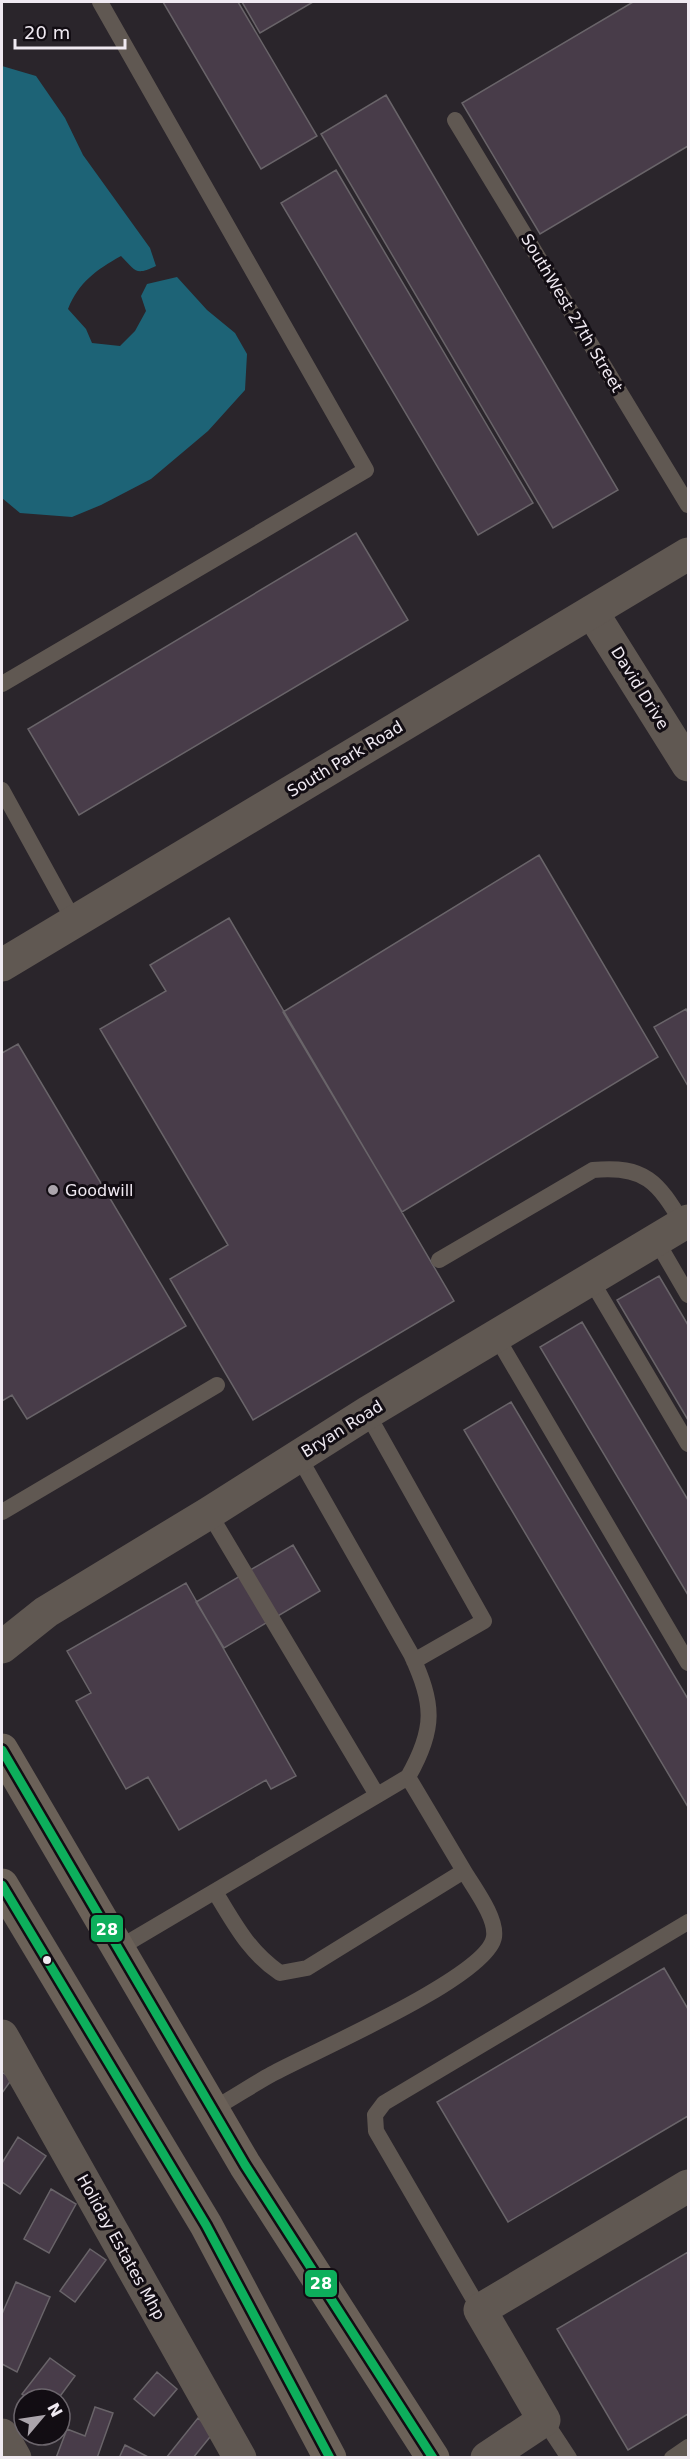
<svg xmlns="http://www.w3.org/2000/svg" width="690" height="2459" viewBox="0 0 690 2459" font-family="'DejaVu Sans',sans-serif">
<style>
.water{fill:#1d6376}
.building{fill:#483c49;stroke:#696469;stroke-width:1.5}
.lines{fill:none;stroke-linecap:round;stroke-linejoin:round}
.service{stroke:#605852;stroke-width:16}
.minor{stroke:#605852;stroke-width:33}
.tertiary{stroke:#605852;stroke-width:33}
.primary{stroke:#6b6158;stroke-width:33}
.bus-1-casing{stroke:#120d13;stroke-width:14}
.bus-1{stroke:#0daf5c;stroke-width:9}
.poi-dot{fill:#aba5ac;stroke:#120d13;stroke-width:2}
.bus-dot{fill:#f0eaf2;stroke:#120d13;stroke-width:2}
.labels{text-anchor:middle;dominant-baseline:central;stroke-width:6;stroke-linejoin:round;paint-order:stroke}
.street-label{font-size:16px;fill:#f0eaf2;stroke:#120d13}
.poi-label{font-size:16px;fill:#f0eaf2;stroke:#120d13;text-anchor:start}
.line-badge{stroke:#120d13;stroke-width:2}
.badge-label{font-size:16px;text-anchor:middle;font-weight:bold;fill:#fff}
</style>
<rect width="100%" height="100%" fill="#2a252b"/>
<path class="water" d="M2,66L36,76L65,118L83,155L150,248L156,266C135,276 136,271 121,256C96,270 79,282 68,309L86,329L92,343L120,346L135,331L146,311L141,296L147,284L177,277L207,310L235,333L247,354L245,390L208,431L151,479L101,505L72,517L20,513L2,498Z"/>
<path class="building" d="M163,2H238L317,136L261,169Z
M242,2H313L260,33Z
M633,2H688V146L540,234L462,103Z
M386,95L618,490L553,528L321,134Z
M336,170L533,503L478,535L281,203Z
M356,533L408,620L79,815L28,729Z
M539,855L658,1057L402,1212L283,1012Z
M229,918L454,1301L253,1420L170,1279L228,1245L100,1029L166,991L150,965Z
M686,1009L688,1013V1086L654,1027Z
M18,1044L186,1326L27,1419L12,1395L2,1401V1053Z
M659,1276L688,1325V1420L617,1300Z
M582,1322L688,1500V1595L540,1347Z
M511,1402L688,1699V1807L464,1430Z
M293,1545L320,1591L224,1648L196,1602Z
M186,1583L296,1776L271,1789L266,1780L179,1830L148,1777L126,1789L76,1701L91,1693L67,1651Z
M664,1968L688,2009V2116L508,2222L437,2102Z
M2,2072L12,2079L2,2093Z
M18,2137L46,2156L20,2194L2,2182V2163Z
M51,2189L76,2204L49,2253L24,2239Z
M90,2249L106,2260L75,2302L60,2291Z
M688,2252V2414L628,2450L557,2329Z
M16,2282L50,2297L17,2372L2,2364V2314Z
M50,2358L75,2376L58,2399H29L22,2394Z
M157,2372L177,2389L154,2416L134,2399Z
M95,2407L113,2413L97,2458H56L67,2429L85,2436Z
M198,2418L214,2432L193,2458H166Z
M125,2445L150,2458H119Z"/>
<g class="lines">
<path class="service" d="M455,120L688,505
M2,684L366,470L100,2
M2,790L74,921
M656,1240L688,1295
M439,1260L593,1170C645,1165 658,1182 683,1224
M591,1280L688,1444
M496,1336L688,1663
M367,1413L484,1621L414,1661
M2,1512L217,1385
M209,1513L377,1795
M215,1892C235,1924 248,1951 280,1973L307,1968L464,1871L408,1777
M119,1948L408,1777C436,1728 434,1704 411,1654L299,1457
M213,2109C233,2098 252,2085 272,2074C312,2052 488,1977 494,1937C497,1918 474,1888 464,1871
M480,2310L376,2131L375,2115L384,2103L688,1922
M544,2420L569,2458
M672,2458L688,2447"/>
<path class="minor" d="M592,612L688,765
M2,1647L46,1612L209,1513L367,1413L688,1221
M2,2036L240,2458
M2,2435L15,2458
M487,2458L544,2420L480,2310L688,2186"/>
<path class="tertiary" d="M2,965L688,554"/>
<path class="primary" d="M2,1750L245,2165L433,2458
M2,1885L206,2225L330,2458"/>
<defs>
<path id="bus-1" d="M2,1750L245,2165L433,2458
M2,1885L206,2225L330,2458"/>
</defs>
<use href="#bus-1" class="bus-1-casing"/>
<use href="#bus-1" class="bus-1"/>
</g>
<circle class="poi-dot" cx="53" cy="1190" r="6"/>
<circle class="bus-dot" cx="47" cy="1960" r="5"/>
<g class="labels">
<g class="street-label">
<text transform="translate(572 313) rotate(59)">SouthWest 27th Street</text>
<text transform="translate(640 688) rotate(58)">David Drive</text>
<text transform="translate(345 759) rotate(-31)">South Park Road</text>
<text transform="translate(342 1429) rotate(-32)">Bryan Road</text>
<text transform="translate(121 2247) rotate(61)">Holiday Estates Mhp</text>
</g>
<g class="poi-label">
<text x="65" y="1190">Goodwill</text>
</g>
</g>
<g class="line-badge">
<rect x="90" y="1914" width="34" height="29" rx="6" fill="#0daf5c"/>
<rect x="304" y="2269" width="34" height="29" rx="6" fill="#0daf5c"/>
</g>
<g class="badge-label">
<text x="107" y="1935">28</text>
<text x="321" y="2289">28</text>
</g>
<rect width="690" height="2459" fill="none" stroke="#f0eaf2" stroke-width="6"/>
<g transform="translate(42 2417) rotate(61)"><circle r="28" fill="#120d13" stroke="#6b656c" stroke-width="1.5"/>
<path d="M0-4.5L10 22L0 15L-10 22Z" fill="#aba5ac"/>
<text y="-9" font-size="16" font-weight="bold" text-anchor="middle" fill="#f0eaf2">N</text>
</g>
<path d="M15 39v9h110v-9" fill="none" stroke="#f0eaf2" stroke-width="3"/>
<text x="24" y="39" font-size="18" fill="#f0eaf2" stroke="#120d13" stroke-width="4.5" paint-order="stroke">20 m</text>
</svg>
